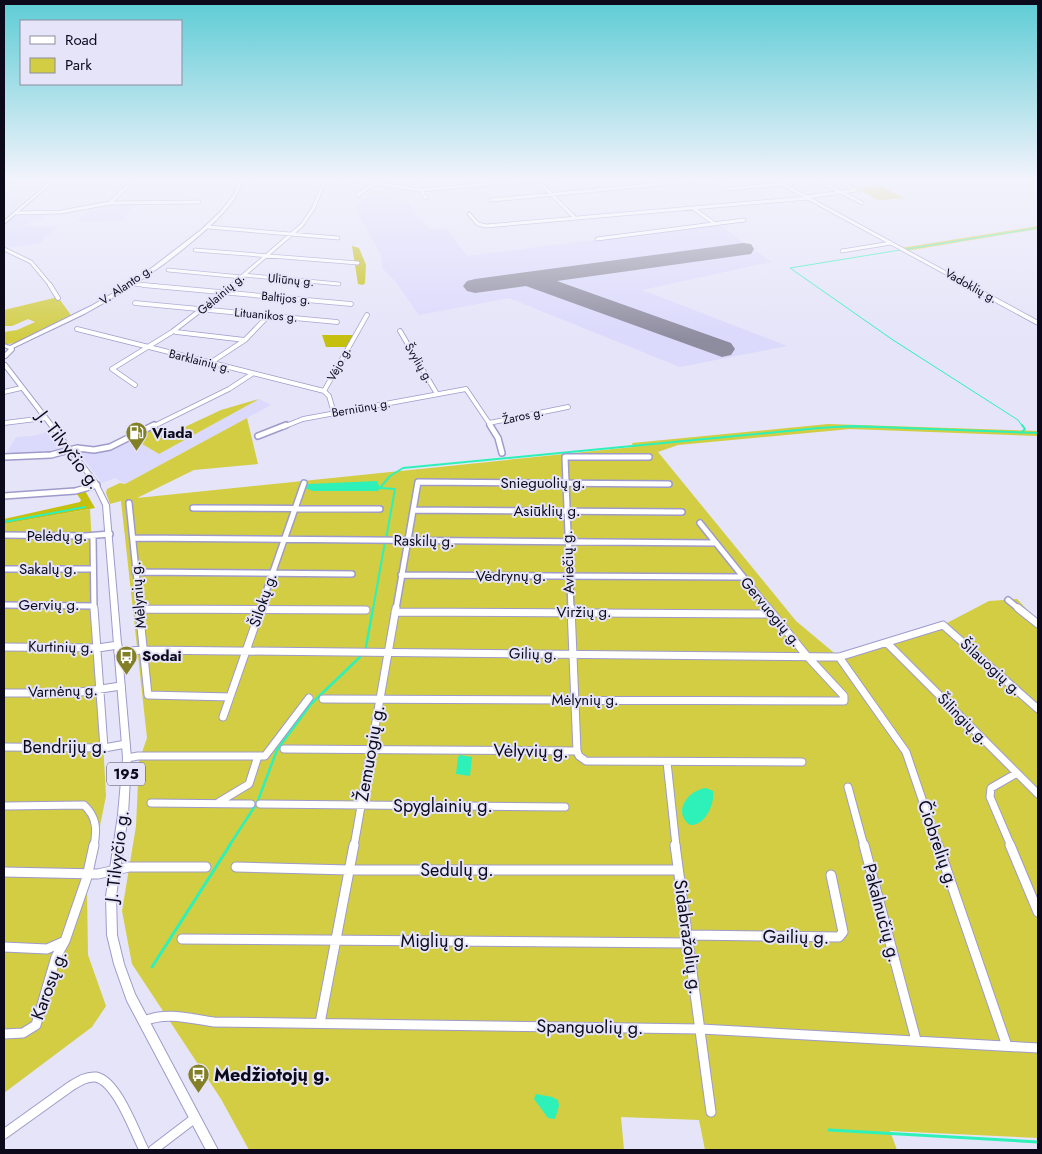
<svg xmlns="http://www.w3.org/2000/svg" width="1042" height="1154" viewBox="0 0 1042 1154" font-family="Jost,sans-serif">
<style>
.built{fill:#dbd9fc}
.green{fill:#d2cd43}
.forest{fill:#c5bf0e}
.water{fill:#2df1b9}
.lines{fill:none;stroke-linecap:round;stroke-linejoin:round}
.stream-far3{stroke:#2df1b9;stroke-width:1}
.stream-far2{stroke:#2df1b9;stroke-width:2}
.stream-far1{stroke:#2df1b9;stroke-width:2.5}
.stream{stroke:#2df1b9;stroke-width:3}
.runway{fill:#8e8c9f;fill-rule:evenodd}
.minor-far4-casing{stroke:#9e9bcb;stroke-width:4.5}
.minor-far3-casing{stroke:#9e9bcb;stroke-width:5.5}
.minor-far2-casing{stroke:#9e9bcb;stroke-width:8}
.minor-far1-casing{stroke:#9e9bcb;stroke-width:9}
.minor-casing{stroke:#9e9bcb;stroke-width:11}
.major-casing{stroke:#9e9bcb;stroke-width:2}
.minor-far4{stroke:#fff;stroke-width:3}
.minor-far3{stroke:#fff;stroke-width:4}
.minor-far2{stroke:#fff;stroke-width:5}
.minor-far1{stroke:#fff;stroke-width:7}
.minor{stroke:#fff;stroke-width:9}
.major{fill:#fff;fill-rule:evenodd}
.labels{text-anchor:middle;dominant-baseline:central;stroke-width:4;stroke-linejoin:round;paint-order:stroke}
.far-street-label{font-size:12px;fill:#0c0a1a;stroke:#e5e4f9}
.shield{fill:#e5e4f9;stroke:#4d4b5d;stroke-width:1}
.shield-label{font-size:14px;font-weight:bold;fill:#0c0a1a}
.poi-label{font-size:15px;font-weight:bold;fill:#0c0a1a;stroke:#e5e4f9;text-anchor:start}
.street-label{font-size:15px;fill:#0c0a1a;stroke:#e5e4f9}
.near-street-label{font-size:18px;fill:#0c0a1a;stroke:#e5e4f9}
.near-poi-label{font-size:18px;font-weight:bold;fill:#0c0a1a;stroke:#e5e4f9;text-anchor:start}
</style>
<rect width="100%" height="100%" fill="#e5e4f9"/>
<path class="built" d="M4,181L45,182L4,218Z
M376,192L390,195L393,200L408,202L417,216L431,230L447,229L467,256L718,224L771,262L642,290L787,346L680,367L509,298L419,315L395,281L382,268L381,255L358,213L356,205Z
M121,205H136L122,220L76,222L88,210Z
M47,213L41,219H32L24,226L56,227L39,244L4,248V225L17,214Z
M259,399L271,405L125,484L115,478L102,483L75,448L94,450L132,438L159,454Z
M47,432L62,453L4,457L16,437L33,436Z"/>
<path class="green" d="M880,186L905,198L878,200L858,189Z
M1038,226V229L906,251L901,248Z
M58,297L73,318C53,327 27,345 4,344V332L17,330L35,322L28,319L12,326H4V310Z
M259,399L159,454L132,438L157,426L174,432L221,410Z
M247,418L258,464L194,470L137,498L633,447L632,443L828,424L1038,431V436L850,429L678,445L658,452L796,621L839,657L943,625L989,601L1017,599L1038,621V1138L890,1131L897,1150H705L699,1120L621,1117L624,1150H249L221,1099L132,964L122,911L136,826L139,761L147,738L121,501L110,504L106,493L107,489L120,483L125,484Z
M90,509L106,796L87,891L88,955L106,1006L92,1027L4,1093V524Z"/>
<path class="forest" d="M352,246L359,248L366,265L365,283L363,285L358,284Z
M322,335H353L346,347H326Z
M84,489L95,508L4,524V519L80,502L81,500L75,491Z"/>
<path class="water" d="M377,481L380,488L378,491H313L304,488L308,484Z
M460,755L472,757L470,776L456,774L458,757Z
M706,788L713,791C715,804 705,826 690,825C672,812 688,790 706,788Z
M536,1094L552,1097L558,1100L559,1106L555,1119L548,1118L534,1099Z"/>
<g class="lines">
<path class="stream-far3" d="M414,178L417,182
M907,249L1038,228
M900,250L790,268L893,340L1018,420L1023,427
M841,427H870"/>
<path class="stream-far2" d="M1021,433L1025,429L1022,425
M380,488L390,476L403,468L819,428L852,426L1038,433
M380,488L395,489L386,539
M4,522L85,507
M373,609L385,542"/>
<path class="stream-far1" d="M366,647L373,608
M229,846L257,803L277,750L311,704L360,657"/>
<path class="stream" d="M152,967L230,845
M829,1130L1038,1142"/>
<path class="runway" d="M743,243L751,244L754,249L751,254L557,281L731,343L735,349L731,355L722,357L526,286L475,293L467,291L463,286L467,281L475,279Z"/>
<defs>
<path id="minor-far4" d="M336,178L420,190L559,178
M771,178L970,286
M810,178L827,186
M537,180L574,217
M837,180L855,190
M829,186L862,203
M728,189L781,184
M420,190L426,198
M358,195L373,184
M806,197L856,190
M491,200L725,178
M111,203L199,202
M693,208L715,224
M16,213L61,212L110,203L136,178
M469,214L478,224L486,226L808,198
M208,227L338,238
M597,239L744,220
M4,249L31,262L51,286
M195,250L358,263
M842,251L891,243
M168,270L242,277
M244,275L339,284
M131,284L157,286
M231,286L302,225L313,209L326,178"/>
<path id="minor-far3" d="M50,285L58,298
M143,285L351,304
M968,285L1038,323
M135,303L337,322
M77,329L324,391
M400,331L437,394
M176,332L245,340
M210,363L245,340L269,315
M135,385L112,369L172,332L233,285
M324,391L367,315
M324,391L329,396L334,413
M4,392L21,388
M4,423L45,418
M489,423L491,427
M152,427L229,389L252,374
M283,427L303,419L466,389L489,423L568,407"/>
<path id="minor-far2" d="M490,425L498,438L502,453
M258,436L286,425
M4,457L51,455L77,448L94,450L110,447L154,425
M4,496L75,491L97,485
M129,503L140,609
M193,508L380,509
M413,510L682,512
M700,523L769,609
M4,535L85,536L110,534
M93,536L94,609
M133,538L715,543
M4,569H93
M135,572L352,574
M401,575L741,577
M1008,600L1019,609
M4,605L94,606
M139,609H171
M260,609L304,483
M396,609L418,482L669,484
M571,609L565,457H649"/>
<path id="minor-far1" d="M94,608L104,748
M139,608L148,695L230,697
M571,608L577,751L579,756L586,761L802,762
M1018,608L1038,624
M139,609L366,610
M395,612L772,614
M887,643L1038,794
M4,647L98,648L118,645
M118,652L143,650L839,657L943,625L1038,709
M839,657L906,752L938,846
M4,693H74L121,686
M323,699L844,701V696L806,655L768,608
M223,717L261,608
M4,747L104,748L126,744
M284,749L577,751
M127,758L138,756H265L309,698
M667,762L676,846
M848,787L864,846
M219,802L249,784L258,756
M151,803L251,804
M260,804L565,807
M4,806L84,805C97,817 97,830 94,846
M354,846L396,608
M1011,846L990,797L991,788L1017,773"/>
<path id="minor" d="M675,845L711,1112
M864,845L916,1040
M938,845L1007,1046
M1010,845L1038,912
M236,867L349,870H678
M4,872L98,874L129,867H206
M687,935L839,937L843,932L831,875
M182,939L688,943
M4,947L47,949L65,941L87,877L94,845
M144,1021C167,1011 191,1019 214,1022L701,1029L1038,1048
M320,1023L354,845
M4,1034L23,1033L36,1025L56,957L65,941
M4,1134L71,1086C79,1081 87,1076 96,1077C117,1081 135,1133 144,1150
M153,1150L195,1118"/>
<path id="major" d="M54,178H58L4,224V221Z
M240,178H244C242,183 240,188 238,192C230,210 204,232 188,245C157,271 122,293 86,313C62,325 37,336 13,348L14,349V350L6,358H4V354L9,349L4,347V344L10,346L91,306L129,284L153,267L201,230L221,211L234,194Z
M4,363H6L97,481L109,505L131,758L128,815L116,896L117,935L124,964L135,994L218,1150H206L127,1001L114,964L107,935L106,896L118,815L123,758L103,505L92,482L4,367Z"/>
</defs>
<use href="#minor-far4" class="minor-far4-casing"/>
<use href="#minor-far3" class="minor-far3-casing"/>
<use href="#minor-far2" class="minor-far2-casing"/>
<use href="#minor-far1" class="minor-far1-casing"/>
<use href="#minor" class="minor-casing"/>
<use href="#major" class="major-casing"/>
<use href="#minor-far4" class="minor-far4"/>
<use href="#minor-far3" class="minor-far3"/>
<use href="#minor-far2" class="minor-far2"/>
<use href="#minor-far1" class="minor-far1"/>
<use href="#minor" class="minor"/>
<use href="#major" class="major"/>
</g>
<linearGradient id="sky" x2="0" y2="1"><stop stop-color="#5dccd5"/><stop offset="0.53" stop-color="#f3f3fc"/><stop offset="1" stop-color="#f3f3fc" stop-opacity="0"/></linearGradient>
<rect width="1042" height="339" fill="url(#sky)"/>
<defs>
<symbol id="fuel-pin" viewBox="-11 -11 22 30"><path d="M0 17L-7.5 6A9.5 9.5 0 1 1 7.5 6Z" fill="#827f26" stroke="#e5e4f9"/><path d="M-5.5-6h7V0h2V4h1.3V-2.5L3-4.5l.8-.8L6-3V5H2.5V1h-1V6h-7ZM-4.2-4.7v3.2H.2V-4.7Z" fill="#fff"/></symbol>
<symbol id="bus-pin" viewBox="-11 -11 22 30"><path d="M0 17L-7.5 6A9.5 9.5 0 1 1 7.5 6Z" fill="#827f26" stroke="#e5e4f9"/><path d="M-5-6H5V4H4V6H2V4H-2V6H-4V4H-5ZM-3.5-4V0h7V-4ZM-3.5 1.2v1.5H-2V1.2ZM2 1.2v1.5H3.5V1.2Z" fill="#fff"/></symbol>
</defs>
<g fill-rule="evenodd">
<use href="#fuel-pin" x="124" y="420" width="25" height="34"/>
<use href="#bus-pin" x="114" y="644" width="25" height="34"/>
<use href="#bus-pin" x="186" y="1062" width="25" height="34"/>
</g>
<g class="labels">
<g class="far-street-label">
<text transform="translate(291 280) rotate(5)">Uliūnų g.</text>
<text transform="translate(126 285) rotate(-34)">V. Alanto g.</text>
<text transform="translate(971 286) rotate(29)">Vadoklių g.</text>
<text transform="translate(221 294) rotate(-40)">Gėlainių g.</text>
<text transform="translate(286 298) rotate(5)">Baltijos g.</text>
<text transform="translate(266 315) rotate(5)">Lituanikos g.</text>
<text transform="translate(200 361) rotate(14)">Barklainių g.</text>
<text transform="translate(419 363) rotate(59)">Švylių g.</text>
<text transform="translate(339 364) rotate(-62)">Vėjo g.</text>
<text transform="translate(361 408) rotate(-10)">Berniūnų g.</text>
<text transform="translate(523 416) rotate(-12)">Žaros g.</text>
</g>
<rect class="shield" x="107" y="762.5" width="38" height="23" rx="4"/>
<g class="shield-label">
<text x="126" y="774">195</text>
</g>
<g class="poi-label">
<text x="152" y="433">Viada</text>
<text x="142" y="656">Sodai</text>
</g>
<g class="street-label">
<text x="543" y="483">Snieguolių g.</text>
<text x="547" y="511">Asiūklių g.</text>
<text x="57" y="536">Pelėdų g.</text>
<text transform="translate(424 541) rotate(1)">Raskilų g.</text>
<text transform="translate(568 562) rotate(-92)">Aviečių g.</text>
<text x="48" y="569">Sakalų g.</text>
<text x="511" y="576">Vėdrynų g.</text>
<text transform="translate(138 595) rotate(-95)">Mėlynių g.</text>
<text transform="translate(263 600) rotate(-71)">Šilokų g.</text>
<text x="49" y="605">Gervių g.</text>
<text x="584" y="612">Viržių g.</text>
<text transform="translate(771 612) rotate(50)">Gervuogių g.</text>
<text transform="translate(61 647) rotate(1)">Kurtinių g.</text>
<text transform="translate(533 654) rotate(1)">Gilių g.</text>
<text transform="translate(991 667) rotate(42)">Šilauogių g.</text>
<text transform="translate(63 691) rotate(-2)">Varnėnų g.</text>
<text x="585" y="700">Mėlynių g.</text>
<text transform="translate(963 719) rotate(45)">Šilingių g.</text>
</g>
<g class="near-street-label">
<text transform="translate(69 450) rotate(53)">J. Tilvyčio g.</text>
<text x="65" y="747">Bendrijų g.</text>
<text transform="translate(531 751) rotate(1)">Vėlyvių g.</text>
<text transform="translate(370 753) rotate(-80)">Žemuogių g.</text>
<text x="443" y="806">Spyglainių g.</text>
<text transform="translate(938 844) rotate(71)">Čiobrelių g.</text>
<text transform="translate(117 856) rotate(-83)">J. Tilvyčio g.</text>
<text x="457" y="870">Sedulų g.</text>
<text transform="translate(882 913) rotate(75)">Pakalnučių g.</text>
<text transform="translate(688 937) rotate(82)">Sidabražolių g.</text>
<text transform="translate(796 937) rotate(1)">Gailių g.</text>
<text x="435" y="941">Miglių g.</text>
<text transform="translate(49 985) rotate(-70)">Karosų g.</text>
<text transform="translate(590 1027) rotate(1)">Spanguolių g.</text>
</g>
<g class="near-poi-label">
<text x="214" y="1075">Medžiotojų g.</text>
</g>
</g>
<rect width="1042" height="1154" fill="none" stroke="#0c0a1a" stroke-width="10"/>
<rect x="20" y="20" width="162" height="65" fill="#e5e4f9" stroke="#8e8da0"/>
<rect x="30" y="36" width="25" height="8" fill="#ffffff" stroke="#8e8da0"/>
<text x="65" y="45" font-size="15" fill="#0c0a1a">Road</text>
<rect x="30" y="58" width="25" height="15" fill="#d2cd43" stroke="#8e8da0"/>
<text x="65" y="70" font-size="15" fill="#0c0a1a">Park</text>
</svg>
